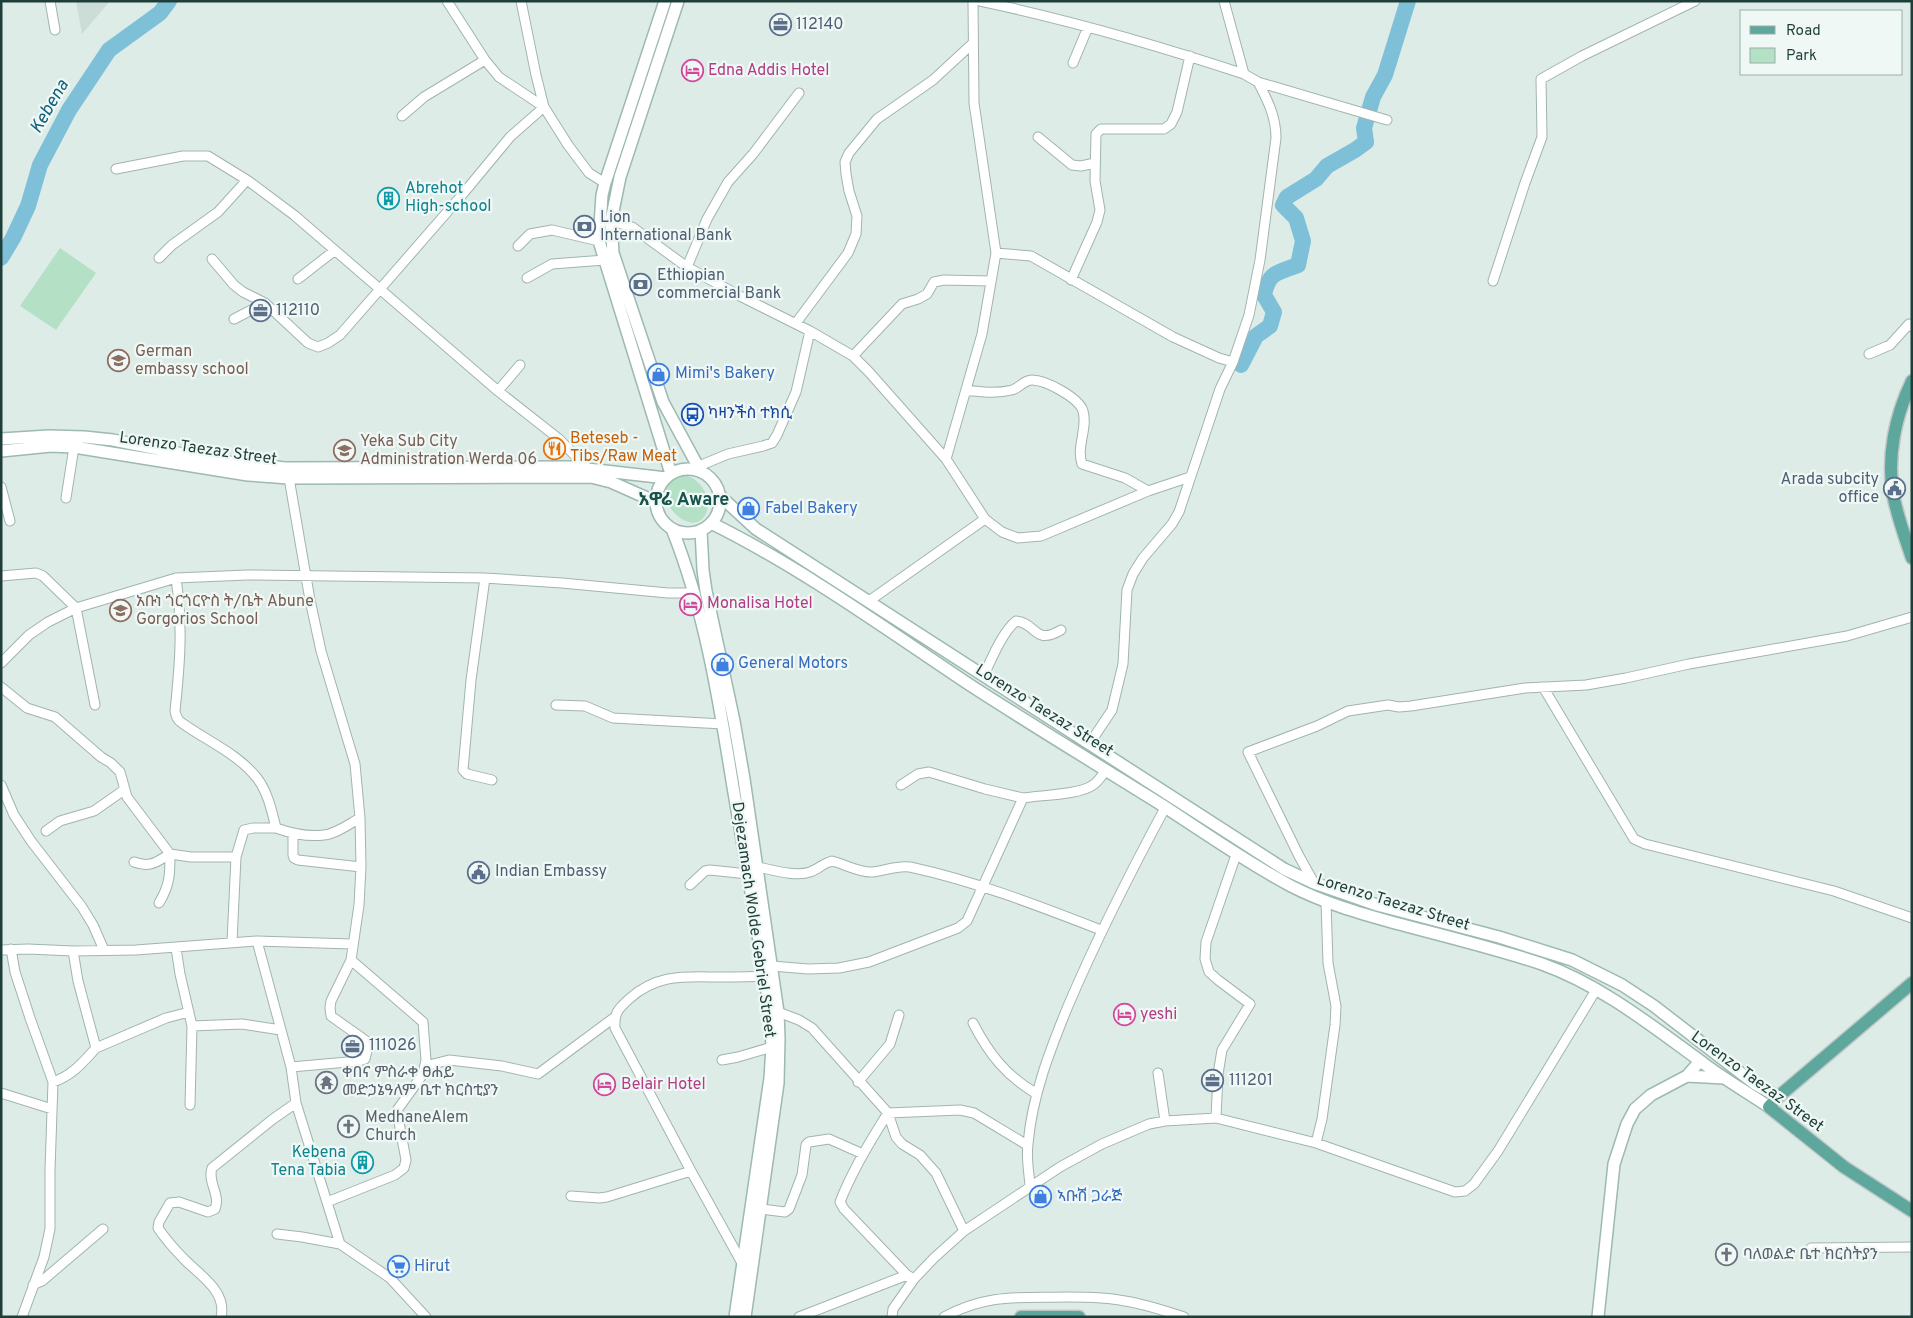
<svg xmlns="http://www.w3.org/2000/svg" width="1913" height="1318" viewBox="0 0 1913 1318" font-family="Overpass,'Noto Sans Ethiopic',sans-serif">
<style>
.built{fill:#ccdcd7}
.green{fill:#b4e0c5}
.lines{fill:none;stroke-linecap:round;stroke-linejoin:round}
.river{stroke:#7fc0d9;stroke-width:16}
.street-casing{stroke:#a1b4af;stroke-width:11}
.secondary-casing{stroke:#9cb9b2;stroke-width:14}
.primary-casing{stroke:#c0c9c8;stroke-width:15}
.street{stroke:#fff;stroke-width:9}
.secondary{stroke:#fff;stroke-width:11}
.primary{stroke:#5da79d;stroke-width:12}
.labels{text-anchor:middle;dominant-baseline:central;stroke-width:4.5;stroke-linejoin:round;paint-order:stroke}
.service-label{font-size:16px;fill:#4e5e75;stroke:#eff8f5;text-anchor:start}
.hotel-label{font-size:16px;fill:#b23c85;stroke:#eff8f5;text-anchor:start}
.culture-label{font-size:16px;fill:#0d838f;stroke:#eff8f5;text-anchor:start}
.education-label{font-size:16px;fill:#785e54;stroke:#eff8f5;text-anchor:start}
.shop-label{font-size:16px;fill:#366cbe;stroke:#eff8f5;text-anchor:start}
.transit-label{font-size:16px;fill:#164399;stroke:#eff8f5;text-anchor:start}
.food-label{font-size:16px;fill:#c56008;stroke:#eff8f5;text-anchor:start}
.street-label{font-size:16px;fill:#1e3e39;stroke:#eff8f5}
.worship-label{font-size:16px;fill:#5b616d;stroke:#eff8f5;text-anchor:start}
.water-label{font-size:18px;font-style:italic;fill:#116180;stroke:#eff8f5}
.neighbourhood-label{font-size:18px;font-weight:bold;fill:#17524b;stroke:#eff8f5}
</style>
<rect width="100%" height="100%" fill="#deece7"/>
<path class="built" d="M76,1H110L82,34Z"/>
<path class="green" d="M60,248L96,273L56,330L20,306Z
M677,475C680,475 685,475 688,476C704,482 714,503 704,517C688,539 644,491 677,475Z"/>
<g class="lines">
<path class="river" d="M1,258L13,238L28,206L40,165L69,110L109,50L160,13L169,1
M1241,365L1256,336L1270,326L1274,312L1264,295C1269,271 1278,273 1298,265L1303,241L1296,218L1283,205L1287,197L1316,179L1327,166L1355,150L1366,142L1364,128L1373,97L1385,75L1408,1"/>
<defs>
<path id="street" d="M50,1L55,30
M447,1L485,60L499,77L544,107L568,145L589,173L605,183
M980,1C1069,20 1157,45 1244,74L1258,82L1387,120
M1224,1L1244,74
M1073,63L1088,27
M402,116L424,97L485,60
M1038,137L1072,165L1081,166L1095,163
M116,169L183,156H208L247,180L294,215L498,391L559,439L587,468
M611,221L632,227L687,267L740,296L810,331L853,356L869,372L946,459L985,519L1002,532L1018,538L1041,536L1148,491L1190,477
M518,246L530,234L552,230L599,241
M996,253L1031,256L1173,337L1219,358L1233,362
M159,258L172,245L218,212L247,180
M212,259L234,285L243,292L265,303L308,343L318,347L328,343L340,335L462,195L510,137L544,107L536,75L521,1
M687,267L707,219L728,182L753,154L799,93
M527,278L552,264L605,260
M298,279L334,251
M1071,280L1097,222L1100,210L1095,181L1096,134L1101,129H1164L1171,124L1177,112L1190,56
M1493,281L1525,183L1542,137L1541,79L1582,56L1695,1
M234,319L265,303
M796,323L848,253L856,234L857,216L849,191L846,174L845,162L849,153L877,119L933,80L972,44
M1869,354L1890,345L1909,324L1912,327
M853,356L902,304L918,299L927,294L934,282L944,280L991,281
M966,390C981,392 996,394 1012,390C1019,388 1024,380 1032,380C1046,380 1079,398 1083,411C1088,429 1076,446 1082,464L1125,478L1148,491
M498,391L520,365
M946,459L982,334L996,253L974,103L973,1
M699,466L728,454L763,446L772,443L777,435L796,392L810,331
M289,478L310,600L321,651L355,764L360,818L361,867L359,905L351,960L331,1001L330,1008L331,1016L369,1043L365,1059L359,1061L291,1067
M1,487L10,521
M66,498L74,447
M1,576L36,573L43,576L76,608L95,705
M176,578C183,626 180,663 175,711C176,716 177,720 182,723C207,741 237,753 257,778C268,792 272,812 276,828C290,833 309,837 324,835C336,834 349,824 360,818
M485,578L471,680L463,770L467,774L492,780
M869,601L985,519
M1,663L29,635L48,622L76,608L176,578L247,575L485,578L562,583L668,593H695
M984,675C991,660 1003,631 1016,621C1037,623 1034,646 1061,630
M1,687L27,708L55,717L101,757L111,763L120,772L127,797L170,854L191,857H236
M1543,687L1634,839L1645,844L1834,891L1912,918
M556,705L585,706L613,718L723,724
M1090,743L1112,710L1123,664L1127,590L1133,574L1143,558L1172,524L1179,512L1220,389L1233,362L1249,315L1260,260L1276,138C1276,117 1268,101 1258,82
M1,785L14,815L31,841L82,907L93,925L104,950
M901,785L918,774L929,772L985,789L1023,798
M46,831L60,821L94,811L124,790
M293,833V855L294,858L298,860L361,867
M134,862C151,868 156,862 170,854C170,874 170,885 159,903
M758,867C773,870 795,877 810,872C818,869 824,863 832,861C844,864 860,873 872,872C885,871 896,865 910,867C975,881 1039,906 1101,930
M1314,883L1299,856L1248,752L1317,726L1348,711L1388,705L1399,707L1411,706L1525,688L1586,685L1626,678L1689,664L1847,636L1912,617
M690,885L705,871L710,870L748,874
M257,941L291,1067L296,1103L340,1244
M232,942L236,857L244,830L253,828H276
M176,948L180,974L192,1026L190,1105
M11,949L15,972L30,1018L53,1082L50,1170V1229L44,1257L22,1317
M1,950L28,949L73,951L136,950L257,941L352,944
M772,966L808,969L839,968L869,962L958,928L967,921L1023,798C1041,795 1079,795 1093,785C1099,781 1102,775 1106,770
M778,1012L799,1020L812,1028L888,1113L896,1137L902,1144L920,1155L936,1173L964,1231
M973,1023C989,1054 1006,1076 1037,1094
M192,1026L242,1024L281,1030
M96,1048L166,1018L189,1012
M722,1060L738,1057L772,1047
M425,1066L449,1060L502,1066L538,1074L615,1017
M1158,1073L1165,1121
M53,1082C72,1076 83,1062 96,1048L78,981L73,951
M858,1082L890,1044L899,1015
M1,1093L52,1109
M1216,1118L1218,1074L1222,1050L1250,1004L1218,980L1209,972L1205,959L1206,942L1236,855
M1316,1143L1322,1119L1335,1025L1336,1006L1328,963L1326,902
M1030,1186C1029,1172 1026,1157 1028,1144C1032,1096 1050,1050 1068,1006C1097,938 1130,873 1165,808
M571,1196L599,1198L607,1197L691,1171
M327,1202L395,1175L404,1168L406,1160L398,1117V1109L423,1074L426,1060L423,1022L351,960
M761,1209L785,1212L789,1209L802,1175L806,1145L809,1142L829,1139L863,1154
M277,1234L302,1237L340,1244L390,1278L426,1317
M1811,1248L1912,1247
M742,1263L691,1171L615,1028C614,1013 618,1009 629,999C658,973 686,977 721,977C736,977 750,977 764,976
M914,1279L907,1275L844,1209L840,1202C852,1171 870,1141 888,1113L960,1110L974,1113L1027,1145
M33,1285L42,1281L103,1229
M221,1317C227,1292 201,1276 186,1261C176,1251 166,1240 158,1228L159,1222L170,1203L179,1202L208,1212L215,1209C221,1195 207,1182 212,1168L273,1119L296,1103
M799,1317L907,1275
M892,1317L893,1309L914,1279L934,1258L964,1231L1060,1167L1102,1144L1149,1124L1165,1121L1216,1118L1316,1143L1455,1192L1465,1191L1474,1184L1498,1151L1596,990
M944,1317C988,1293 1021,1298 1068,1297C1087,1297 1106,1297 1125,1301C1145,1304 1165,1311 1184,1317"/>
<path id="secondary" d="M665,1L605,183L602,195L599,241L671,474
M678,1L620,177L611,221L613,253L663,402L701,472
M1,439L49,436L84,437L113,440L218,461L285,468L570,467L666,478
M1,451L51,446L74,447L248,475L289,478L591,477L611,482L656,502
M656 501a32 32 0 1 1 64 0a32 32 0 1 1-64 0Z
M719,495L756,529L1284,869L1314,883L1377,905L1499,937L1572,960L1622,985L1654,1006L1755,1084L1778,1097
M711,523C802,568 886,629 970,685C1033,726 1098,765 1162,805C1205,833 1246,862 1291,886C1324,903 1359,913 1395,923C1444,936 1494,948 1542,964C1601,985 1652,1026 1703,1063C1724,1079 1747,1092 1769,1107
M672,529C705,611 719,700 733,787C746,862 759,937 770,1012L772,1047L770,1078L735,1317
M701,530L703,570L706,591L734,721L744,779L778,1012L779,1038L778,1083L745,1317
M1687,1076L1724,1078
M1598,1317L1614,1164L1627,1124L1635,1109L1651,1095L1687,1076L1700,1061"/>
<path id="primary" d="M1912,381C1895,416 1887,456 1893,494C1897,516 1905,537 1912,558
M1912,983L1778,1097L1769,1107L1844,1167L1912,1211
M1021,1317H1079"/>
</defs>
<use href="#street" class="street-casing"/>
<use href="#secondary" class="secondary-casing"/>
<use href="#primary" class="primary-casing"/>
<use href="#street" class="street"/>
<use href="#secondary" class="secondary"/>
<use href="#primary" class="primary"/>
</g>
<defs>
<symbol id="office-ring" viewBox="-11 -11 22 22"><circle r="9.5" fill="#eff8f5" stroke="#5c6f8a" stroke-width="1.5"/><path d="M-6-3h4V-5.5h4V-3h4V5H-6ZM-1-4.5V-3h2v-1.5ZM-6 0V1H6V0Z" fill="#5c6f8a"/></symbol>
<symbol id="hotel-ring" viewBox="-11 -11 22 22"><circle r="9.5" fill="#eff8f5" stroke="#d1479c" stroke-width="1.5"/><path d="M-6-4.5h1.5V1H6V5H4.5V3h-9V5H-6ZM-4 0a1.8 1.8 0 1 1 3.6 0ZM.5 0V-2.5h3Q6-2.5 6 0Z" fill="#d1479c"/></symbol>
<symbol id="building-ring" viewBox="-11 -11 22 22"><circle r="9.5" fill="#eff8f5" stroke="#0f9aa8" stroke-width="1.5"/><path d="M-4-6H4V6H1V3H-1V6H-4ZM-2.5-4.3h1.7v1.8h-1.7ZM.8-4.3h1.7v1.8H.8ZM-2.5-1h1.7V.8h-1.7ZM.8-1h1.7V.8H.8Z" fill="#0f9aa8"/></symbol>
<symbol id="bank-ring" viewBox="-11 -11 22 22"><circle r="9.5" fill="#eff8f5" stroke="#5c6f8a" stroke-width="1.5"/><path d="M-6-4H6V4H-6ZM0-2.3a2.3 2.3 0 1 0 0 4.6a2.3 2.3 0 1 0 0-4.6Z" fill="#5c6f8a"/></symbol>
<symbol id="school-ring" viewBox="-11 -11 22 22"><circle r="9.5" fill="#eff8f5" stroke="#8d6e63" stroke-width="1.5"/><path d="M0-5L7-2L0 1L-7-2ZM-4 1L0 2.5L4 1V4Q0 6-4 4Z" fill="#8d6e63"/></symbol>
<symbol id="shop-ring" viewBox="-11 -11 22 22"><circle r="9.5" fill="#eff8f5" stroke="#3f7fe0" stroke-width="1.5"/><path d="M-5-2.5h2.3a2.7 3.5 0 0 1 5.4 0H5L5.5 6h-11ZM-1.5-2.5h3a1.5 2.3 0 0 0-3 0Z" fill="#3f7fe0"/></symbol>
<symbol id="bus-ring" viewBox="-11 -11 22 22"><circle r="9.5" fill="#eff8f5" stroke="#1a4fb4" stroke-width="1.5"/><path d="M-5-6H5V4H4V6H2V4H-2V6H-4V4H-5ZM-3.5-4V0h7V-4ZM-3.5 1.2v1.5H-2V1.2ZM2 1.2v1.5H3.5V1.2Z" fill="#1a4fb4"/></symbol>
<symbol id="restaurant-ring" viewBox="-11 -11 22 22"><circle r="9.5" fill="#eff8f5" stroke="#e8710a" stroke-width="1.5"/><path d="M-5-6h1v4h1v-4h1v4h1v-4h1v5L-1.5 .5V6h-2V.5L-5-1ZM5-6V6H3V1.5H1.5Q1.5-4 5-6Z" fill="#e8710a"/></symbol>
<symbol id="civic-ring" viewBox="-11 -11 22 22"><circle r="9.5" fill="#eff8f5" stroke="#5c6f8a" stroke-width="1.5"/><path d="M-.6-6.5H3V-4.5H.6V-3L4-1V1h2V6H-6V1h2V-1L-.6-3ZM-1.2 2.5V6h2.4V2.5Z" fill="#5c6f8a"/></symbol>
<symbol id="temple-ring" viewBox="-11 -11 22 22"><circle r="9.5" fill="#eff8f5" stroke="#6b7280" stroke-width="1.5"/><path d="M0-6L5-2H3V0L6.5 2.5H4V6H1.5V3h-3V6H-4V2.5H-6.5L-3 0V-2H-5Z" fill="#6b7280"/></symbol>
<symbol id="church-ring" viewBox="-11 -11 22 22"><circle r="9.5" fill="#eff8f5" stroke="#6b7280" stroke-width="1.5"/><path d="M-1.2-6h2.4v3.5h3.3v2.4h-3.3V6h-2.4V-.1h-3.3v-2.4h3.3Z" fill="#6b7280"/></symbol>
<symbol id="supermarket-ring" viewBox="-11 -11 22 22"><circle r="9.5" fill="#eff8f5" stroke="#3f7fe0" stroke-width="1.5"/><path d="M-6-5.5h2.5l.6 2H6L4.5 2H-2.5L-4.4-4H-6ZM-1.5 3.2a1.3 1.3 0 1 0 .1 0ZM3 3.2a1.3 1.3 0 1 0 .1 0Z" fill="#3f7fe0"/></symbol>
</defs>
<g fill-rule="evenodd">
<use href="#office-ring" x="768" y="12" width="25" height="25"/>
<use href="#hotel-ring" x="680" y="58" width="25" height="25"/>
<use href="#building-ring" x="376" y="186" width="25" height="25"/>
<use href="#bank-ring" x="572" y="214" width="25" height="25"/>
<use href="#bank-ring" x="628" y="272" width="25" height="25"/>
<use href="#office-ring" x="248" y="298" width="25" height="25"/>
<use href="#school-ring" x="106" y="348" width="25" height="25"/>
<use href="#shop-ring" x="646" y="362" width="25" height="25"/>
<use href="#bus-ring" x="680" y="402" width="25" height="25"/>
<use href="#restaurant-ring" x="542" y="436" width="25" height="25"/>
<use href="#school-ring" x="332" y="438" width="25" height="25"/>
<use href="#civic-ring" x="1882" y="476" width="25" height="25"/>
<use href="#shop-ring" x="736" y="496" width="25" height="25"/>
<use href="#hotel-ring" x="678" y="592" width="25" height="25"/>
<use href="#school-ring" x="108" y="598" width="25" height="25"/>
<use href="#shop-ring" x="710" y="652" width="25" height="25"/>
<use href="#civic-ring" x="466" y="860" width="25" height="25"/>
<use href="#hotel-ring" x="1112" y="1002" width="25" height="25"/>
<use href="#office-ring" x="340" y="1034" width="25" height="25"/>
<use href="#office-ring" x="1200" y="1068" width="25" height="25"/>
<use href="#temple-ring" x="314" y="1070" width="25" height="25"/>
<use href="#hotel-ring" x="592" y="1072" width="25" height="25"/>
<use href="#church-ring" x="336" y="1114" width="25" height="25"/>
<use href="#building-ring" x="350" y="1150" width="25" height="25"/>
<use href="#shop-ring" x="1028" y="1184" width="25" height="25"/>
<use href="#church-ring" x="1714" y="1242" width="25" height="25"/>
<use href="#supermarket-ring" x="386" y="1254" width="25" height="25"/>
</g>
<g class="labels">
<g class="service-label">
<text x="796" y="25">112140</text>
<text x="600" y="218">Lion<tspan x="600" dy="18">International Bank</tspan></text>
<text x="657" y="276">Ethiopian<tspan x="657" dy="18">commercial Bank</tspan></text>
<text x="276" y="311">112110</text>
<text x="1879" y="480" text-anchor="end">Arada subcity<tspan x="1879" dy="18">office</tspan></text>
<text x="495" y="872">Indian Embassy</text>
<text x="369" y="1046">111026</text>
<text x="1229" y="1081">111201</text>
</g>
<g class="hotel-label">
<text x="708" y="71">Edna Addis Hotel</text>
<text x="707" y="604">Monalisa Hotel</text>
<text x="1140" y="1015">yeshi</text>
<text x="621" y="1085">Belair Hotel</text>
</g>
<g class="culture-label">
<text x="405" y="189">Abrehot<tspan x="405" dy="18">High-school</tspan></text>
<text x="346" y="1153" text-anchor="end">Kebena<tspan x="346" dy="18">Tena Tabia</tspan></text>
</g>
<g class="education-label">
<text x="135" y="352">German<tspan x="135" dy="18">embassy school</tspan></text>
<text x="360" y="442">Yeka Sub City<tspan x="360" dy="18">Administration Werda 06</tspan></text>
<text x="136" y="602">አቡነ ጎርጎርዮስ ት/ቤት Abune<tspan x="136" dy="18">Gorgorios School</tspan></text>
</g>
<g class="shop-label">
<text x="675" y="374">Mimi's Bakery</text>
<text x="765" y="509">Fabel Bakery</text>
<text x="738" y="664">General Motors</text>
<text x="1057" y="1197">ኣቡሽ ጋራጅ</text>
<text x="414" y="1267">Hirut</text>
</g>
<g class="transit-label">
<text x="708" y="414">ካዛንችስ ተክሲ</text>
</g>
<g class="food-label">
<text x="570" y="439">Beteseb -<tspan x="570" dy="18">Tibs/Raw Meat</tspan></text>
</g>
<g class="street-label">
<text transform="translate(198 449) rotate(8)">Lorenzo Taezaz Street</text>
<text transform="translate(1044 711) rotate(32)">Lorenzo Taezaz Street</text>
<text transform="translate(1393 903) rotate(17)">Lorenzo Taezaz Street</text>
<text transform="translate(753 920) rotate(82)">Dejezamach Wolde Gebriel Street</text>
<text transform="translate(1757 1082) rotate(36)">Lorenzo Taezaz Street</text>
</g>
<g class="worship-label">
<text x="342" y="1073">ቀበና ምስራቀ ፀሐይ<tspan x="342" dy="18">መድኃኔዓለም ቤተ ክርስቲያን</tspan></text>
<text x="365" y="1118">MedhaneAlem<tspan x="365" dy="18">Church</tspan></text>
<text x="1743" y="1255">ባለወልድ ቤተ ክርስትያን</text>
</g>
<g class="water-label">
<text transform="translate(50 107) rotate(-60)">Kebena</text>
</g>
<g class="neighbourhood-label">
<text x="684" y="500">አዋሬ Aware</text>
</g>
</g>
<rect width="1913" height="1318" fill="none" stroke="#1e3e39" stroke-width="5"/>
<rect x="1740" y="10" width="162" height="65" fill="#eff8f5" stroke="#9baeaa"/>
<rect x="1750" y="26" width="25" height="8" fill="#5da79d" stroke="#9baeaa"/>
<text x="1786" y="35" font-size="15" fill="#1e3e39">Road</text>
<rect x="1750" y="48" width="25" height="15" fill="#b4e0c5" stroke="#9baeaa"/>
<text x="1786" y="60" font-size="15" fill="#1e3e39">Park</text>
</svg>
